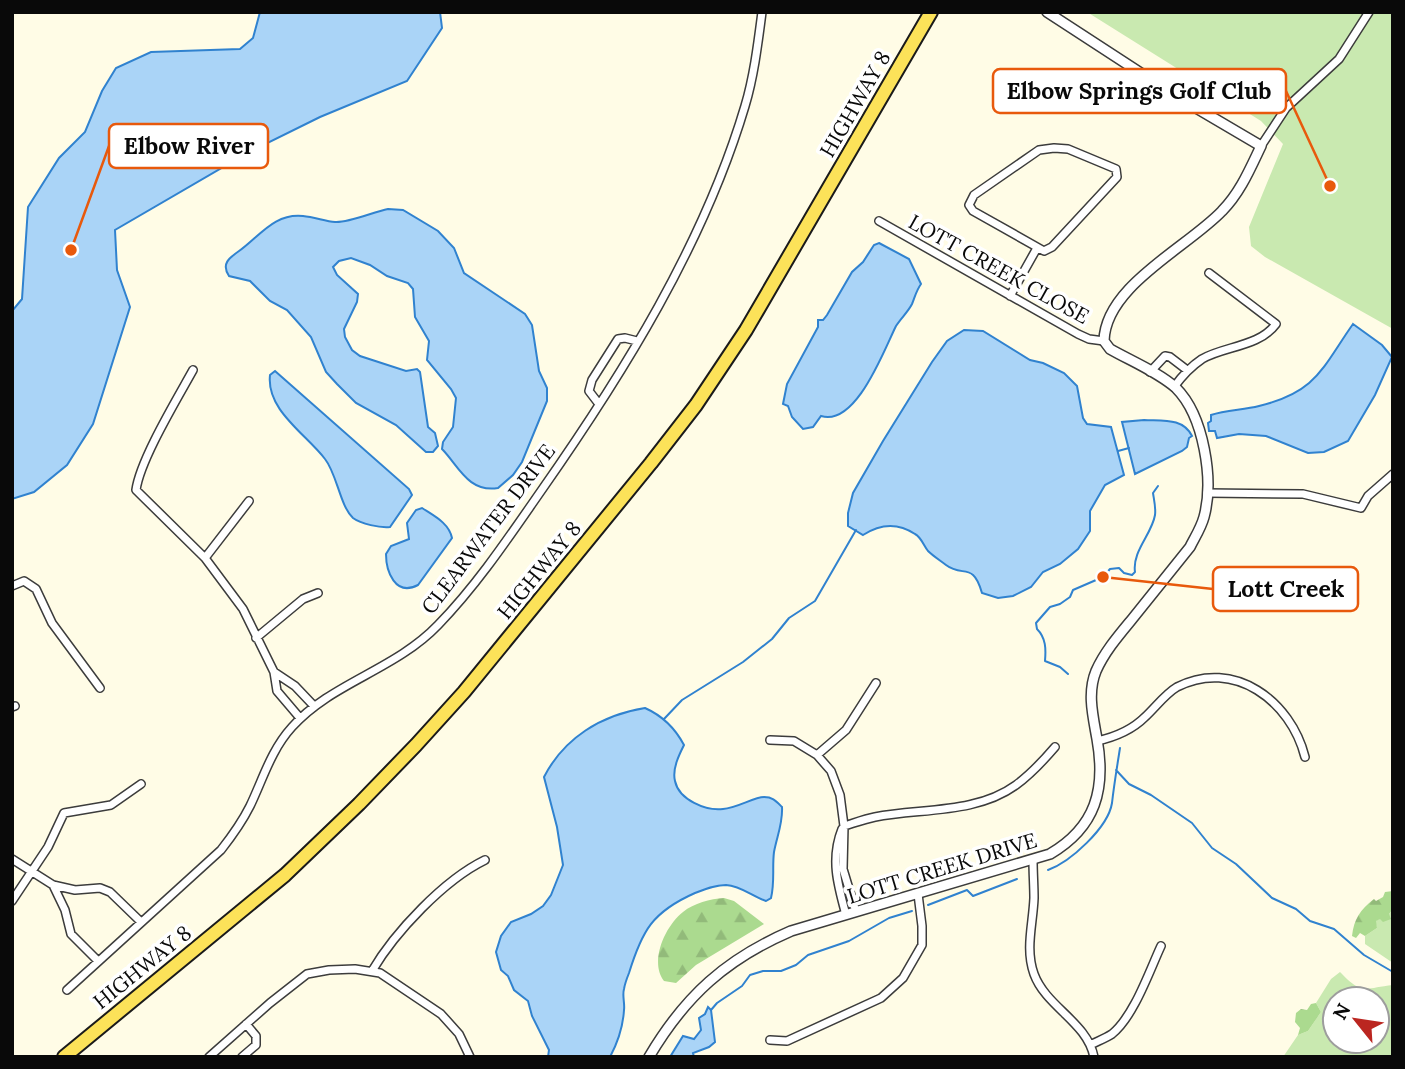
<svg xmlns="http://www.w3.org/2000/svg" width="1405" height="1069" viewBox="0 0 1405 1069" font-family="Lora,serif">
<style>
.grass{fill:#c9e9b0;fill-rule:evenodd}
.forest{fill:url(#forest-firs)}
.water{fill:#aad4f7;stroke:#3082cf;stroke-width:2}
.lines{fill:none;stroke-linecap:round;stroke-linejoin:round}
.stream{stroke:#3082cf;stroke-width:2}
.minor-casing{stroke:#3c3c3c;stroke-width:10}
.tertiary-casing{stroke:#3c3c3c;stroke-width:12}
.primary-casing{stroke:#1a1a1a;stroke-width:16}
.minor{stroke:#fff;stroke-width:7}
.tertiary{stroke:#fff;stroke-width:9}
.primary{stroke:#fce259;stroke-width:12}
.labels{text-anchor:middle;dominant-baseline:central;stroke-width:7;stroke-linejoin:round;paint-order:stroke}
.street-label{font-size:21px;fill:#090909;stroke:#fff}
.leader{fill:none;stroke:#e8590c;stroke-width:2.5}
.callout-dot{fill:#e8590c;stroke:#fff;stroke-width:2.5}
.callout{fill:#fff;stroke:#e8590c;stroke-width:2.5}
.callout-label{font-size:23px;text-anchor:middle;font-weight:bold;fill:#090909}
</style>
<defs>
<pattern id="forest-firs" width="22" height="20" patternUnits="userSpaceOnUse" patternTransform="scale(1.75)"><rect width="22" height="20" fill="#abda8f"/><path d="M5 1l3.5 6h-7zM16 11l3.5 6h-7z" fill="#92ba7a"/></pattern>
</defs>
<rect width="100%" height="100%" fill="#fffce6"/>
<path class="grass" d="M1087,12H1393V329L1265,257L1251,246L1249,227L1283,144L1261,121Z
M1393,909V963L1365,944V936L1377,928L1375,921L1389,914Z
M1340,972C1363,996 1364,988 1393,985V1057H1283L1298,1035L1308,1031L1321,1012L1316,1003L1331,979ZM1335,999H1377V1041H1335Z"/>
<path class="forest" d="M1393,891V909L1389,914L1391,919L1383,922L1380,919L1376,921L1377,928L1365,936L1360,933L1356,938L1352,936C1354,919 1360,910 1374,899L1376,901L1383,897L1385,892Z
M724,898L734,901L764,924L696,965L676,983L664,981C649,962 665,926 683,912C694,903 710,899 724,898Z
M1316,1003L1321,1012L1308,1031L1298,1035L1300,1028L1295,1022L1296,1013L1301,1009L1307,1010L1311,1004Z"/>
<path class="water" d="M260,12H440L442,28L407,81L320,117L251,151L115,230L117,270L130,307L93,424L67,465L34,492L12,499V311L22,299L28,207L59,158L85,132L102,91L116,68L151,52L240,49L253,38Z
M388,209L403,210L438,231L454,248L464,273L525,314L532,325L539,371L547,388V401L522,462L513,475L498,488C468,493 458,465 442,449L443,442L453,427L456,398L451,389L427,360L429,341L415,317L413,289L408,283L387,276L370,265L351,258L339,261L333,267L337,275L358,294L357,302L344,329L345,337L352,350L360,356L406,371L417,369L420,372L428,427L435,433L438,446L433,452H426L396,425L356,403L337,384L326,372L311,337L287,310L270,301L250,281L229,276C221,264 229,258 239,251C260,236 274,213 303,216C314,217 325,221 335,222C349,223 373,212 388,209Z
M879,243L909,259L921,284C916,291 915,297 912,304C908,312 901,318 896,326C884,350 856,427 821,416L813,427L803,429L792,417L788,406L783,404L787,384L818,327V320H823L827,315L852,272L863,262L874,245Z
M1353,324L1382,345L1392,357L1375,395L1348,441L1324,452L1308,453L1266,436L1239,434L1217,438L1215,431H1209L1208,423L1211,421V415C1226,410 1243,410 1259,406C1317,392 1322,368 1353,324Z
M964,330L983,331L1030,360L1043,363L1064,373L1077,386L1083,418L1087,424L1111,427L1124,475L1105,485L1090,511V531L1078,549L1060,564L1043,572L1031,587L1013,596L998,598L982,593C973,561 963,578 946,565C941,561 933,556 928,551C924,546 921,537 915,534C897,522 880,524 863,535L848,526V513L853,493L883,441L932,362L947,341Z
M275,371L409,489L412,495L390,527C380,528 361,524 353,518C340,506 337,474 325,459C306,434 266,410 270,375Z
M1144,420C1164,421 1183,418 1192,436L1189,438L1187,447L1182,451L1135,474L1122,422Z
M422,508C434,516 449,523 452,538L418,585C395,597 386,571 386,554L391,546L409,539L407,523L416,510Z
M645,708C663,716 675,728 684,745C679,755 672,769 675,781C679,800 706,811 723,809C737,808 754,797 764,797C773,797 776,801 782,807C783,823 777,836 774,852C772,867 775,882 771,898L766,901C752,896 741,886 726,885C715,885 705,889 695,893C652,912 642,931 629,973C627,978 625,983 624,989C622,996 625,1003 624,1010C623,1027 618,1042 610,1057H548L549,1050L532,1016L528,1001L514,990L508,976L501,970L496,952L501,936L511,922L531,914L543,906L551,895L563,865L557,827L544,777C564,738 601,715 645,708Z
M708,1007L711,1010L715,1042L709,1047L693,1053L694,1057H670L683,1036L694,1039L701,1030L699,1018L705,1014Z"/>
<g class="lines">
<path class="stream" d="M1118,451L1129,448
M1068,674L1060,667L1045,661C1046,649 1046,638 1037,629L1036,623L1050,607L1060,604L1070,597L1073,590L1103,577L1110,569L1119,568L1124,573L1132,575L1135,572C1132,551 1152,534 1155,515C1156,508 1154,500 1153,493L1158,486
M664,719L682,700L743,662L772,639L789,618L815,601L856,530
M1116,770L1129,784L1151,795L1192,823L1212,848L1236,864L1272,898L1296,909L1310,921L1334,929L1364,955L1393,972
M1048,870C1070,862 1108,828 1112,803C1114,785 1117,767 1120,748
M928,905L967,890L973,896L1017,879
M711,1010L717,1003L742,986L750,975L763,971H781L796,965L808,955L849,941L889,918L912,911"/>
<defs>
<path id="minor" d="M1261,146L1286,108L1339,59L1369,12
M1054,148L1068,149L1116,169L1117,177L1052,247L1044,251L973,211L969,205L974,195L1039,150Z
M879,221L1078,334L1089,339L1104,341
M1010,296L1037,248
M193,370C177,399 140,460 136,490L205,558L243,609L274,672L277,691L300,718
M1150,372L1165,356L1170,357L1187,370
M1174,387C1182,376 1190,367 1202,359C1224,346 1259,347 1276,324L1209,273
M599,404L589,391L592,380L618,339L625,338L637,341
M1207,493L1303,494L1361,508L1368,496L1393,474
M205,558L249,501
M12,586L24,581L36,589L52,623L100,688
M256,638L303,599L318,593
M274,672L295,686L314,706
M12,707L15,706
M770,740L794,741L817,755L831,771L840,795L844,826L843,869L856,912
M1097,741C1115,737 1132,730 1145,717C1155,708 1165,694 1177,687C1234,658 1291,701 1305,757
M817,755L846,730L876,683
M844,826C854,823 865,819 875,817C922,808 976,814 1016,785C1031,774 1043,761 1055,747
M842,829C830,859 838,886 846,915
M12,859L53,885L75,890L100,888L110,892L141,922
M1033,860C1033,873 1034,886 1034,898C1033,924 1025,949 1034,974C1046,1007 1087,1022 1094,1057
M53,885L65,910L71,934L98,961
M12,901L48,847L64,813L111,805L141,784
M372,971C395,932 444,880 485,860
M67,990L221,850C232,836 242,822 250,806C263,779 271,750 292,727C331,683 395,670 438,625C477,585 509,537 541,491C623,374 704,244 745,106C754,76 758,43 762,12
M770,1040L787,1041L881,998L903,978L922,945V926L918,894
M1092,1044C1098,1041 1106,1038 1112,1034C1134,1016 1149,972 1161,946
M209,1057L270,1003L307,974L329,970L355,969L380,973L441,1014L459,1034L470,1057
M242,1057L256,1045V1036L246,1024"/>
<path id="tertiary" d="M649,1057C685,996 726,959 791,931L1050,854C1096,827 1106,789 1097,739C1093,716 1087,693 1096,671C1105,651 1119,635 1133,618C1152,594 1171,571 1190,547C1195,537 1201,528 1204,517C1214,480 1204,416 1176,388C1158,372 1131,361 1110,349L1104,341C1105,286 1188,247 1222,211C1240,193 1250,169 1261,146L1176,96L1047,12"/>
<path id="primary" d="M64,1057L285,875L359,804L416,745L464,692L651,463L696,405L746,330L931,12"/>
</defs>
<use href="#minor" class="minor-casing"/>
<use href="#tertiary" class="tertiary-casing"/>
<use href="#primary" class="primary-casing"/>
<use href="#minor" class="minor"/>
<use href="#tertiary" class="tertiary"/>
<use href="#primary" class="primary"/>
</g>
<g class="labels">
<g class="street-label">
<text transform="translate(855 104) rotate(-60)">HIGHWAY 8</text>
<text transform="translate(999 269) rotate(29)">LOTT CREEK CLOSE</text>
<text transform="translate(488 529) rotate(-53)">CLEARWATER DRIVE</text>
<text transform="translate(539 570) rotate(-51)">HIGHWAY 8</text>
<text transform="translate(942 868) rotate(-17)">LOTT CREEK DRIVE</text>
<text transform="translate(142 967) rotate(-39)">HIGHWAY 8</text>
</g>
</g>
<path class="leader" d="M1330 186L1286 91M71 250L109 146M1103 577L1213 589"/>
<g class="callout-dot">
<circle cx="1330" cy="186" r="7"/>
<circle cx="71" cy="250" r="7"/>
<circle cx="1103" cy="577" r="7"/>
</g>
<g class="callout">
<rect x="993" y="69" width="293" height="44" rx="7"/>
<rect x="109" y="124" width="159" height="44" rx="7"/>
<rect x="1213" y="567" width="145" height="44" rx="7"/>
</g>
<g class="callout-label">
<text x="1139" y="99">Elbow Springs Golf Club</text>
<text x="189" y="154">Elbow River</text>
<text x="1286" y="597">Lott Creek</text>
</g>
<rect width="1405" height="1069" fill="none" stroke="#090909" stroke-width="28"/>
<g transform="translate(1356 1020) rotate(300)"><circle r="33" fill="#ffffff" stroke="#9d9d9d" stroke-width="2"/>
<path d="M0-5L12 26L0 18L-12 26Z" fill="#bb2620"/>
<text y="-10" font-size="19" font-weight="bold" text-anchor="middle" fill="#090909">N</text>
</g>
</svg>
